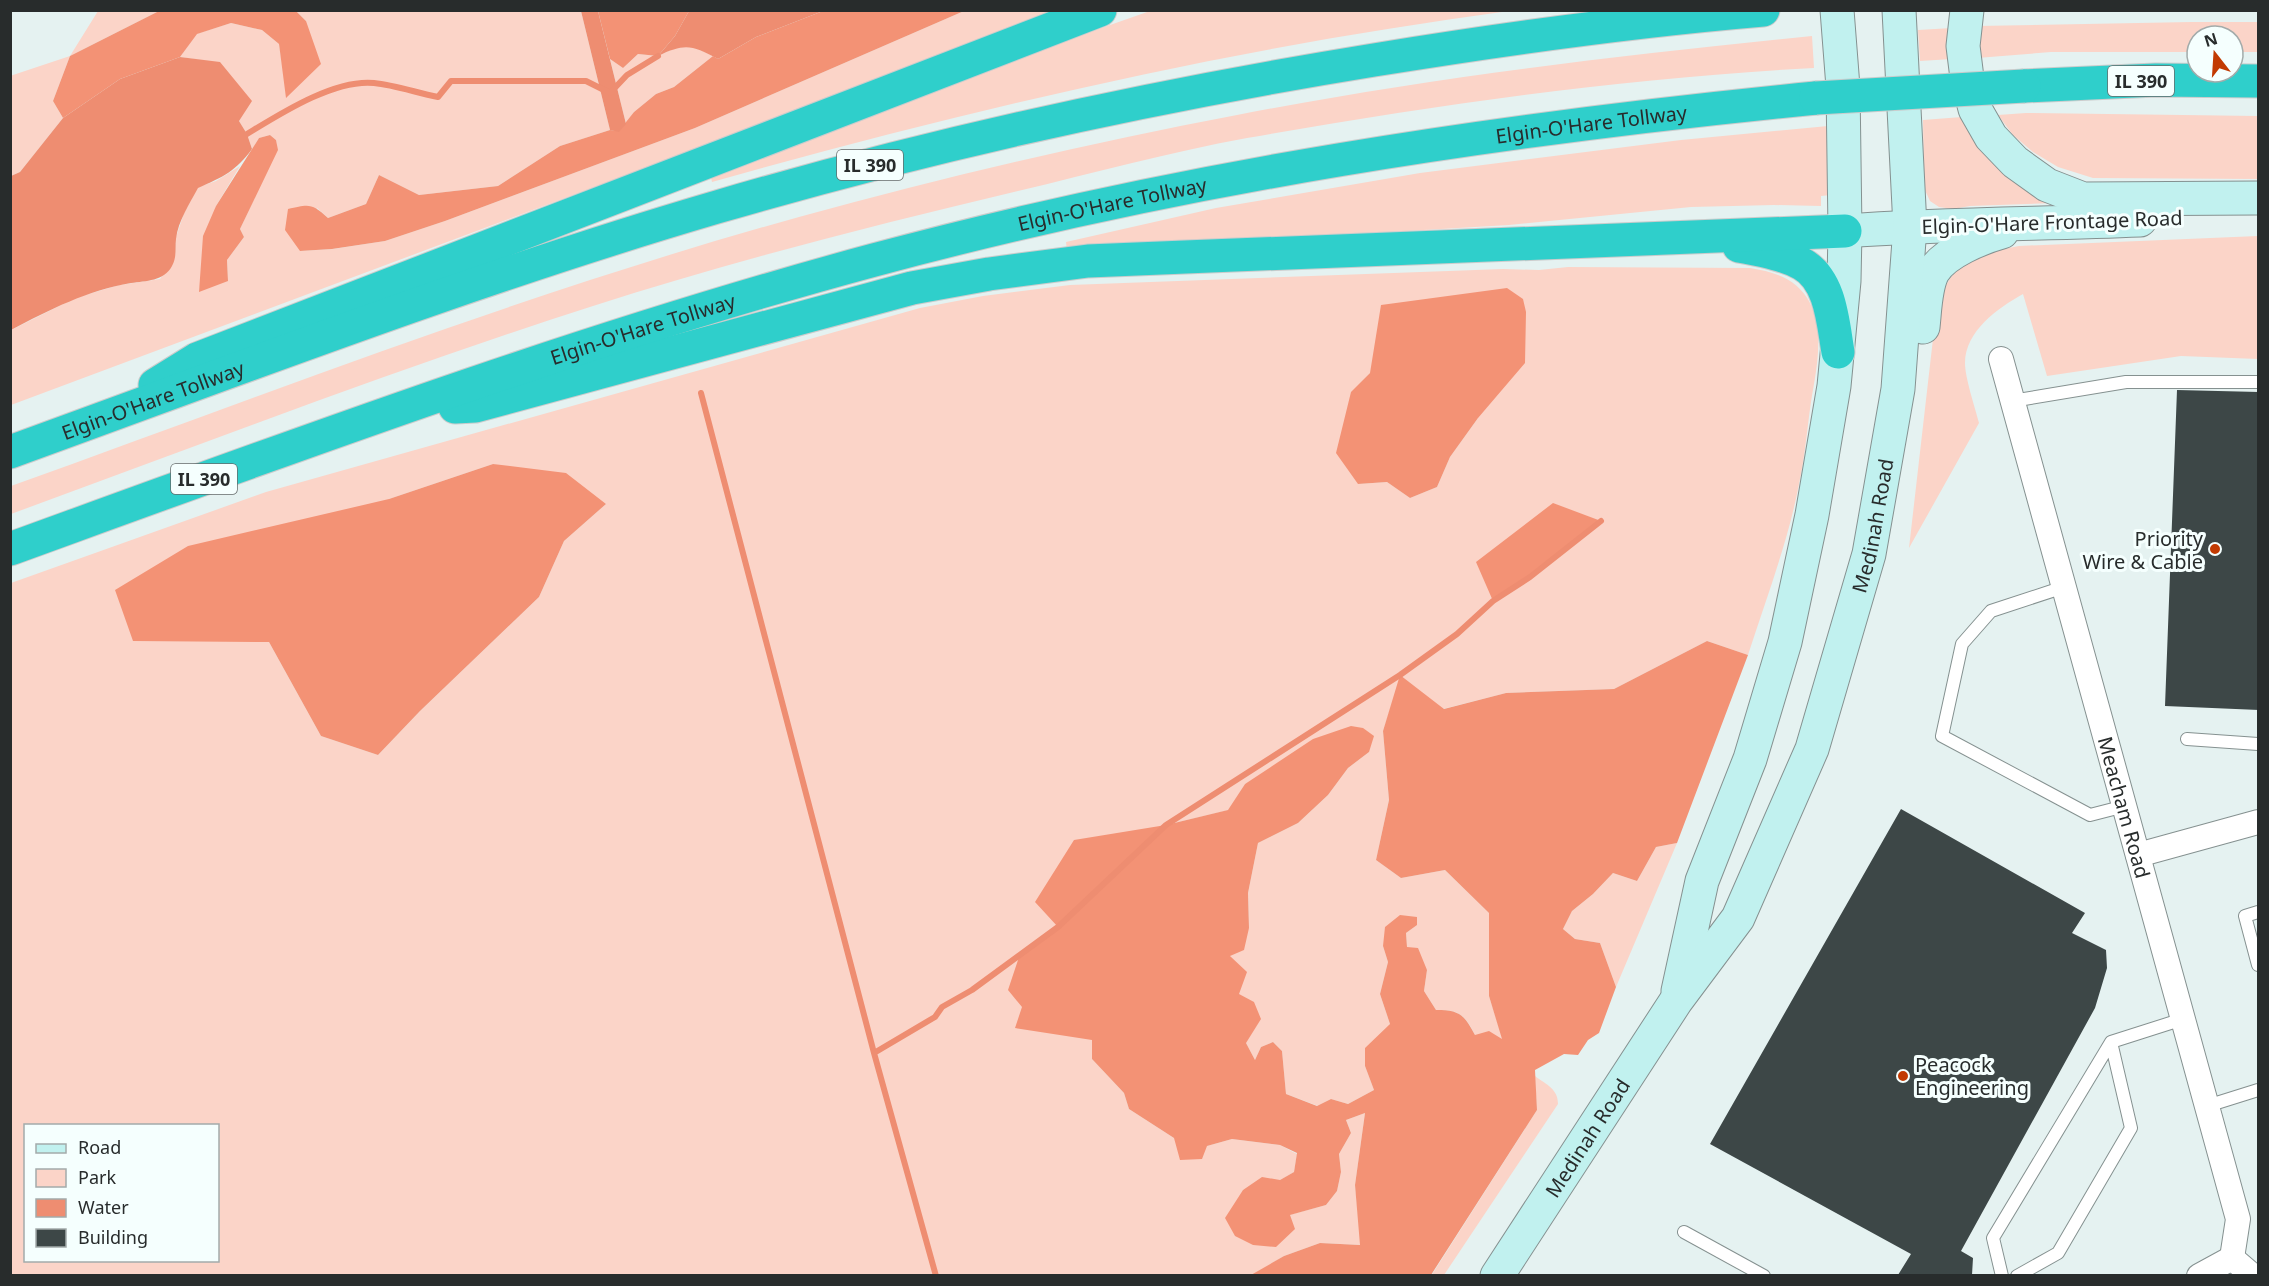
<svg xmlns="http://www.w3.org/2000/svg" width="2269" height="1286" viewBox="0 0 2269 1286" font-family="'Noto Sans',sans-serif">
<style>
.green{fill:#fbd4c8;fill-rule:evenodd}
.forest{fill:#f39275}
.water{fill:#ee8d71}
.lines{fill:none;stroke-linecap:round;stroke-linejoin:round}
.stream{stroke:#ee8d71;stroke-width:6}
.building{fill:#3d4747}
.service-casing{stroke:#859190;stroke-width:14}
.minor-casing{stroke:#859190;stroke-width:26}
.secondary-casing{stroke:#859190;stroke-width:35}
.motorway-casing{stroke:#cbcccc;stroke-width:35}
.service{stroke:#fff;stroke-width:12}
.minor{stroke:#fff;stroke-width:24}
.secondary{stroke:#c1f1ef;stroke-width:33}
.motorway{stroke:#2fcfcb;stroke-width:33}
.motorway-bridge-casing{stroke:#cbcccc;stroke-width:35;stroke-linecap:butt}
.motorway-bridge{stroke:#2fcfcb;stroke-width:33}
.poi-dot{fill:#c23a02;stroke:#f5fffe;stroke-width:2}
.labels{text-anchor:middle;dominant-baseline:central;stroke-width:6;stroke-linejoin:round;paint-order:stroke}
.shield{fill:#f5fffe;stroke:#666b6b;stroke-width:1.5}
.shield-label{font-size:18px;font-weight:bold;fill:#282c2c}
.street-label{font-size:20px;fill:#282c2c;stroke:#f5fffe}
.poi-label{font-size:20px;fill:#282c2c;stroke:#f5fffe;text-anchor:end}
</style>
<rect width="100%" height="100%" fill="#e5f2f1"/>
<path class="green" d="M98,11H159L70,56L53,101L63,118L20,172L11,176L10,76L70,56Z
M296,11H581L610,130L560,146L498,186L419,195L379,175L366,204L328,218L317,208L301,251L333,249L385,241L445,221L695,128L964,11H1054L680,155L11,405V330L75,298L119,285L160,279L175,256L176,237L184,213L198,187L216,181L240,166L216,206L199,291L228,280L227,260L244,237L240,229L277,150L276,140L270,135L259,138L252,149L247,134L239,121L220,63L180,57L196,34L231,23L262,30L279,44L287,97L306,21Z
M1150,11H1509C1239,47 974,108 712,182L710,173L942,84Z
M2191,22H2258V52H2233V36H2197V52H2051L1977,58V26Z
M1952,28V59L1920,61L1918,30Z
M1812,36L1814,68C1624,78 1434,105 1247,138C1170,152 1094,173 1018,191C875,225 733,261 593,306C397,369 204,443 11,514V486C272,392 531,291 799,217C944,177 1090,143 1237,115C1427,78 1620,55 1812,36Z
M677,47H694L713,56L674,87L656,94L634,112L626,124L610,59L623,68L638,54L658,56Z
M2026,113L2258,116V179L2093,178L2058,167L2033,152L2013,135L1998,115Z
M1962,117L2055,203L1970,206L1953,209L1939,207L1930,201L1924,188L1923,120Z
M1828,126L1831,195L1821,196V206L1774,205L1691,207L1509,225L1067,251L1066,242L1216,208L1420,173L1681,140Z
M2258,236V359L2181,356L2047,376L2023,294C1998,308 1965,331 1965,363C1965,378 1975,407 1979,423L1909,548L1937,304C1957,257 1971,256 2019,246Z
M1568,267L1750,268C1775,272 1798,279 1810,303C1825,333 1816,371 1811,402C1807,429 1805,457 1799,484C1788,542 1766,599 1748,655L1707,641L1614,689L1506,693L1443,709L1401,676L1383,731L1389,800L1376,860L1401,878L1445,870L1489,913V996L1503,1040L1475,1035C1465,1015 1459,1009 1436,1010L1424,991L1427,970L1407,947L1406,933L1417,925L1383,946L1388,962L1380,994L1390,1024L1365,1066L1374,1090L1348,1104L1331,1099L1318,1106L1286,1094L1282,1051L1273,1042L1261,1047L1255,1060L1246,1043L1238,994L1230,956L1249,928L1248,893L1258,843L1298,823L1328,795L1348,768L1369,752L1245,784L1229,810L1166,825L1058,927L1093,1040L1092,1059L1124,1093L1129,1109L1174,1138L1207,1146L1232,1139L1280,1145L1297,1154L1294,1172L1280,1180L1289,1215L1326,1205L1337,1191L1341,1172L1339,1154L1351,1133L1346,1120L1365,1113L1355,1185L1361,1245L1320,1243L1284,1256L1251,1276H11V583L266,492L920,308L983,296L1070,285L1503,269L1539,270ZM1370,373L1478,418L1450,457L1437,487L1410,498L1387,482L1358,484L1351,393ZM493,464L606,504L564,541L539,597L420,711L378,755L321,736L269,642L389,499ZM26,1126H218V1260H26Z
M1677,843L1616,987L1600,943L1575,939L1563,929L1572,911L1593,894L1613,873L1637,881L1656,847Z
M1535,1076C1547,1085 1558,1089 1558,1104L1444,1275L1431,1276L1537,1110Z"/>
<path class="forest" d="M159,11H296L306,21L321,64L286,98L279,44L262,30L231,23L197,34L180,57L120,79L63,118L53,101L70,56Z
M598,11H689L675,36L658,56L638,54L623,68L610,59Z
M823,11H964L695,128L445,221L385,241L332,249L300,251L285,230L288,209C309,204 312,203 328,218L366,204L379,175L419,195L498,186L560,146L610,130L619,131L634,112L656,94L674,87L713,56L718,59L756,37Z
M270,135L276,140L278,150L240,229L244,237L227,260L228,281L199,292L203,236L216,206L259,138Z
M1507,288L1523,299L1526,312L1525,363L1478,418L1450,457L1437,487L1410,498L1387,482L1358,484L1336,453L1351,392L1370,373L1381,305Z
M493,464L566,473L606,504L564,541L539,597L420,711L378,755L321,736L269,642L133,641L115,590L188,546L389,499Z
M1553,503L1601,521L1530,577L1493,601L1476,562Z
M1707,641L1748,655L1677,843L1656,847L1637,881L1613,873L1593,894L1572,911L1563,929L1575,939L1600,943L1616,987L1599,1033L1588,1040L1578,1055L1564,1054L1535,1070L1537,1110L1431,1275H1251L1284,1256L1320,1243L1360,1245L1355,1185L1365,1113L1346,1120L1351,1133L1339,1154L1341,1172L1337,1191L1326,1205L1290,1215L1295,1229L1276,1247L1253,1245L1235,1236L1225,1218L1243,1190L1262,1177L1280,1180L1294,1172L1297,1153L1280,1145L1232,1139L1207,1146L1202,1159L1180,1160L1174,1138L1129,1109L1124,1093L1092,1059V1040L1015,1028L1022,1007L1008,990L1020,954L1058,927L1035,902L1074,840L1166,825L1228,810L1245,784L1313,739L1351,726L1363,728L1374,736L1369,752L1348,768L1328,795L1298,823L1258,843L1248,893L1249,928L1244,950L1230,956L1247,972L1239,994L1254,1002L1261,1019L1246,1043L1255,1060L1261,1047L1273,1042L1282,1051L1286,1094L1317,1106L1331,1099L1348,1104L1374,1090L1365,1066V1048L1390,1024L1380,994L1388,962L1383,946L1385,927L1400,915L1417,917V925L1406,933L1407,947L1418,948L1427,970L1424,991L1436,1010C1459,1010 1464,1014 1475,1035L1489,1031L1502,1039L1489,996V913L1445,870L1401,878L1376,860L1389,800L1383,731L1400,675L1444,709L1506,693L1614,689Z"/>
<path class="water" d="M581,11H598L626,124L619,132L610,130Z
M689,11V10L823,11L756,37L718,59C692,45 685,43 658,56L675,36Z
M180,57L220,62L252,101L239,121L247,134L252,149C236,171 223,177 198,188C190,203 178,221 176,239C175,248 177,257 172,266C164,281 146,281 131,283C88,290 49,310 11,330V176L20,172L63,118L120,79Z"/>
<g class="lines">
<path class="stream" d="M247,134C280,114 334,79 374,83C395,85 417,93 438,97L451,81H586L610,93L627,75L658,56
M701,393L874,1053L936,1276
M874,1053L935,1017L942,1007L972,990L1058,927L1166,825L1400,675L1457,634L1493,601L1530,577L1601,521"/>
</g>
<path class="building" d="M2177,390L2259,392V710L2165,706Z
M1901,809L2085,913L2072,933L2106,950L2107,968L2095,1008L1961,1251L1973,1258L1972,1275H1898L1911,1254L1710,1144Z"/>
<g class="lines">
<defs>
<path id="service" d="M2012,401L2126,382H2258
M2064,587L1991,611L1962,644L1942,736L2090,815L2125,806
M2187,739L2258,744
M2258,912L2245,916L2258,965
M2207,1106L2258,1090
M1684,1232L1764,1276
M2002,1276L1993,1238L2111,1042L2183,1019
M2017,1276L2058,1253L2131,1128L2111,1042"/>
<g id="minor">
<path id="s1" d="M2001,359L2238,1219L2232,1258"/>
<path d="M2138,855L2258,822"/>
<path d="M2232,1258L2253,1276"/>
<path d="M2199,1276L2232,1258"/>
</g>
<g id="secondary">
<path d="M1967,10L1963,46L1967,78L1975,109L1991,137L2015,162L2047,185L2083,199L2258,198"/>
<path d="M1845,231C1943,224 2042,224 2140,220"/>
<path d="M1923,327C1925,310 1925,287 1933,272C1945,252 1981,238 2002,232"/>
<path d="M1678,991L1702,881L1750,759L1785,642L1812,515L1834,386L1844,281L1845,231L1843,87L1837,10"/>
<path id="s2" d="M1497,1276L1676,1001L1738,918L1812,749L1869,554L1898,389L1910,227L1899,10"/>
</g>
<g id="motorway">
<path d="M2024,86L2156,80L2258,81"/>
<path d="M1739,246C1759,250 1784,254 1802,264C1831,280 1833,323 1838,352"/>
<path d="M155,385L197,359L1100,10"/>
<path d="M455,407L475,406L912,288L989,274L1088,261L1185,257L1845,231"/>
<path id="s3" d="M10,452C244,367 478,277 717,207C932,144 1152,96 1374,60C1503,39 1632,21 1763,10"/>
<path id="s4" d="M10,549C296,445 581,339 874,260C1182,177 1498,129 1816,98"/>
</g>
</defs>
<use href="#service" class="service-casing"/>
<use href="#minor" class="minor-casing"/>
<use href="#secondary" class="secondary-casing"/>
<use href="#motorway" class="motorway-casing"/>
<use href="#service" class="service"/>
<use href="#minor" class="minor"/>
<use href="#secondary" class="secondary"/>
<use href="#motorway" class="motorway"/>
<defs>
<path id="motorway-bridge" d="M1816,98L2024,86"/>
</defs>
<use href="#motorway-bridge" class="motorway-bridge-casing"/>
<use href="#motorway-bridge" class="motorway-bridge"/>
</g>
<g class="poi-dot">
<circle cx="2215" cy="549" r="6"/>
<circle cx="1903" cy="1076" r="6"/>
</g>
<g class="labels">
<g class="shield">
<rect x="2108" y="66" width="66" height="30" rx="4.5"/>
<rect x="837" y="150" width="66" height="30" rx="4.5"/>
<rect x="171" y="464" width="66" height="30" rx="4.5"/>
</g>
<g class="shield-label">
<text x="2141" y="81">IL 390</text>
<text x="870" y="165">IL 390</text>
<text x="204" y="479">IL 390</text>
</g>
<g class="street-label">
<text stroke="none"><textPath href="#s4" startOffset="1642">Elgin-O'Hare Tollway</textPath></text>
<text stroke="none"><textPath href="#s4" startOffset="1156">Elgin-O'Hare Tollway</textPath></text>
<text transform="translate(2052 222) rotate(-2)">Elgin-O'Hare Frontage Road</text>
<text stroke="none"><textPath href="#s4" startOffset="670">Elgin-O'Hare Tollway</textPath></text>
<text stroke="none"><textPath href="#s3" startOffset="152">Elgin-O'Hare Tollway</textPath></text>
<text stroke="none"><textPath href="#s2" startOffset="848">Medinah Road</textPath></text>
<text stroke="none"><textPath href="#s1" startOffset="465">Meacham Road</textPath></text>
<text stroke="none"><textPath href="#s2" startOffset="165">Medinah Road</textPath></text>
</g>
<g class="poi-label">
<text x="2203" y="538">Priority<tspan x="2203" dy="23">Wire &amp; Cable</tspan></text>
<text x="1915" y="1064" text-anchor="start">Peacock<tspan x="1915" dy="23">Engineering</tspan></text>
</g>
</g>
<rect width="2269" height="1286" fill="none" stroke="#282c2c" stroke-width="24"/>
<rect x="24" y="1124" width="195" height="138" fill="#f5fffe" stroke="#a3abaa" stroke-width="1.5"/>
<rect x="36" y="1144" width="30" height="9" fill="#c1f1ef" stroke="#a3abaa" stroke-width="1.5"/>
<text x="78" y="1154" font-size="18" fill="#282c2c">Road</text>
<rect x="36" y="1169" width="30" height="18" fill="#fbd4c8" stroke="#a3abaa" stroke-width="1.5"/>
<text x="78" y="1184" font-size="18" fill="#282c2c">Park</text>
<rect x="36" y="1199" width="30" height="18" fill="#ee8d71" stroke="#a3abaa" stroke-width="1.5"/>
<text x="78" y="1214" font-size="18" fill="#282c2c">Water</text>
<rect x="36" y="1229" width="30" height="18" fill="#3d4747" stroke="#a3abaa" stroke-width="1.5"/>
<text x="78" y="1244" font-size="18" fill="#282c2c">Building</text>
<g transform="translate(2215 54) rotate(343)"><circle r="28" fill="#f5fffe" stroke="#a3abaa" stroke-width="1.5"/>
<path d="M0-4.5L10 22L0 15L-10 22Z" fill="#c23a02"/>
<text y="-9" font-size="16" font-weight="bold" text-anchor="middle" fill="#282c2c">N</text>
</g>
</svg>
